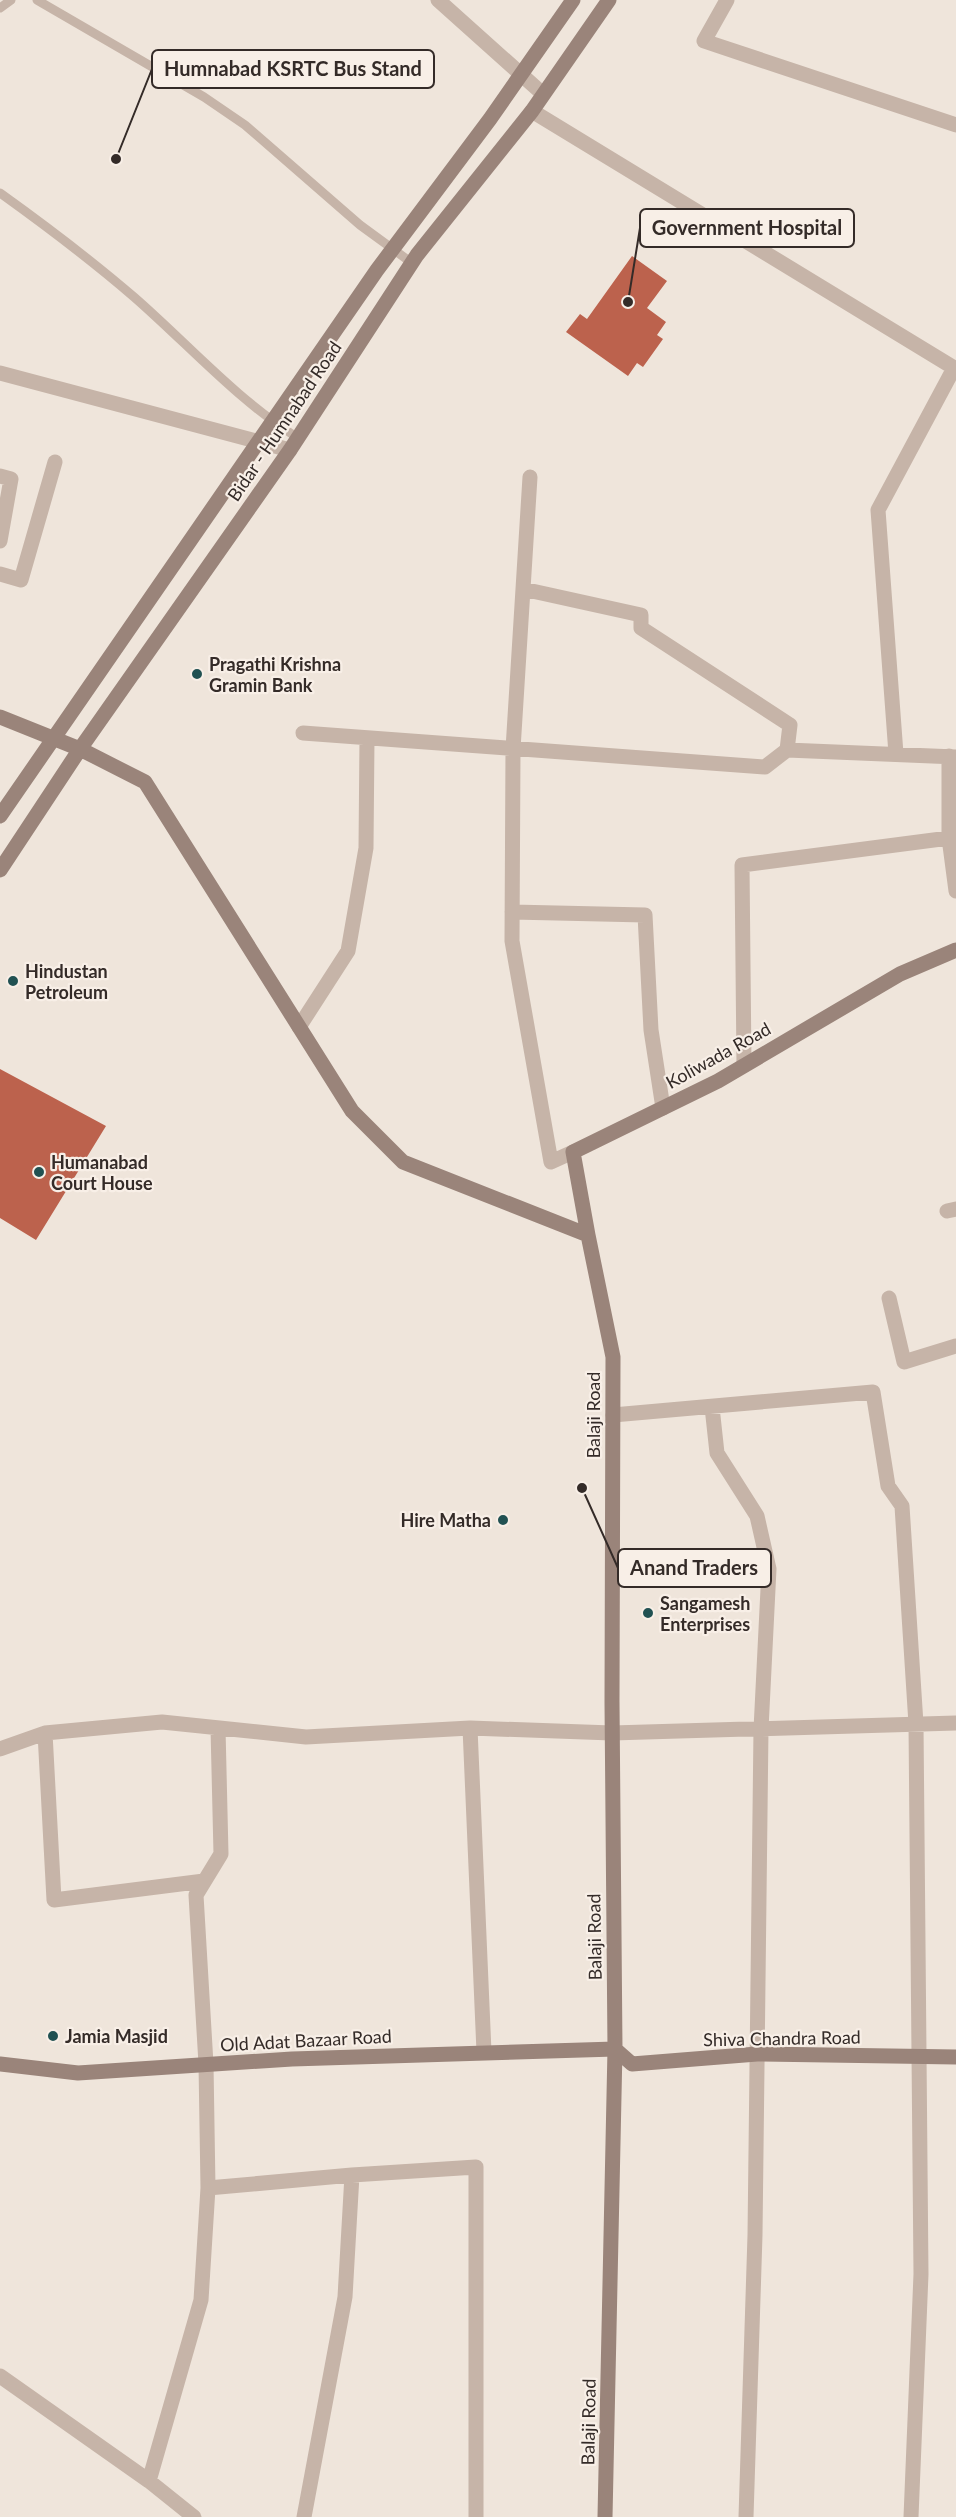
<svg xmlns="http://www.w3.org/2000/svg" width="956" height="2517" viewBox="0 0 956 2517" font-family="Lato,sans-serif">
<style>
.building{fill:#bc624d}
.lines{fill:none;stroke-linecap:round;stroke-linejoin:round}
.lane{stroke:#c6b4a8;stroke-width:9}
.street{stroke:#c6b4a8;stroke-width:15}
.secondary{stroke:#9a847a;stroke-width:15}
.poi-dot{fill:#215152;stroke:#f8efe7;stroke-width:2}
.labels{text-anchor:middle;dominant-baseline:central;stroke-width:4.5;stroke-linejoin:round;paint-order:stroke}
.street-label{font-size:18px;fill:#342b28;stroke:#f8efe7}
.poi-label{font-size:18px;font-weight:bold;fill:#342b28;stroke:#f8efe7;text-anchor:start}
.leader{fill:none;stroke:#342b28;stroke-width:2}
.callout-dot{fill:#342b28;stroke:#f8efe7;stroke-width:2}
.callout{fill:#f8efe7;stroke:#342b28;stroke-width:2}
.callout-label{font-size:20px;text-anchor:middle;font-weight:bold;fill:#342b28}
</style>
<rect width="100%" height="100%" fill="#efe5db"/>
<path class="building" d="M632,256L667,281L647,308L666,322L657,335L663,339L643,367L637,363L628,376L566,332L580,314L587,319Z
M0,1069L106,1126L36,1240L0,1218Z"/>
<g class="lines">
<path class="lane" d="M37,0L204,97L245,125L360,225L412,263
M0,8L11,0
M0,193C46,226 91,260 134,297C189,345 236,399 298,438"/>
<path class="street" d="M438,0L543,94
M727,0L704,41L956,125
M532,111L956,369
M0,373L290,450
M0,476L11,479L0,541
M530,477L513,749L512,941L551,1162L573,1152
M0,574L21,580L55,462
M523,589L641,615V628L790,725L787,750
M303,733L765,767L787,750L956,757
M896,754L878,510L954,368
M949,838V756
M512,912L645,915L651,1030L663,1108
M299,1027L348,951L366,848L367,738
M744,1065L742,865L949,838L956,891
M947,1211L956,1209
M889,1298L904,1362L956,1346
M712,1407L717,1453L757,1516L769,1569L761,1729L755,2235L746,2517
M613,1415L873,1392L888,1486L902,1506L916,1724L921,2274L911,2517
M470,1728L484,2052
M45,1733L54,1900L204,1881
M0,1749L45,1733L162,1722L306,1737L470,1728L612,1733L956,1723
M208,2188L352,2175L476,2167V2517
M0,2376L149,2481L194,2517
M149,2481L201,2300L208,2188L206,2064L196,1895L221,1854L218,1728
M304,2517L345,2297L352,2175"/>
<path class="secondary" d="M0,717L80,749L145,782L352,1111L403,1162L588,1235L613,1357L612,1702L615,2049L605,2517
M0,816L377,270L490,119L573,0
M0,870L80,749L290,450L417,255L532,111L609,0
M588,1235L573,1152L718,1081L900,974L956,950
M0,2064L78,2073L292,2059L615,2049L632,2064L757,2054L956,2057"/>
</g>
<g class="poi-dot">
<circle cx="197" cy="674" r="6"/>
<circle cx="13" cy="981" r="6"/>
<circle cx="39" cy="1172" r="6"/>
<circle cx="503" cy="1520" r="6"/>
<circle cx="648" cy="1613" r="6"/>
<circle cx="53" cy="2036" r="6"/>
</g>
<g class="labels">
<g class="street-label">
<text transform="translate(284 421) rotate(-56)">Bidar - Humnabad Road</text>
<text transform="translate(718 1055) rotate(-29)">Koliwada Road</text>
<text transform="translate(593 1415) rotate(-90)">Balaji Road</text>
<text transform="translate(594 1937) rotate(-91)">Balaji Road</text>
<text transform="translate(782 2038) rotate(-1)">Shiva Chandra Road</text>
<text transform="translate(306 2040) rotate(-3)">Old Adat Bazaar Road</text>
<text transform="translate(588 2422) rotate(-89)">Balaji Road</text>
</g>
<g class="poi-label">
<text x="209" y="664">Pragathi Krishna<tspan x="209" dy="21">Gramin Bank</tspan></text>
<text x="25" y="971">Hindustan<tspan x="25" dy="21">Petroleum</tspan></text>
<text x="51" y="1162">Humanabad<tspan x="51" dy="21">Court House</tspan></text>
<text x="491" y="1520" text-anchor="end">Hire Matha</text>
<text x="660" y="1603">Sangamesh<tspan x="660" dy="21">Enterprises</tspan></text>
<text x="65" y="2036">Jamia Masjid</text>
</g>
</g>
<path class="leader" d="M116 159L152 69M628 302L640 228M582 1488L618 1568"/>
<g class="callout-dot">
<circle cx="116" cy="159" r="6"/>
<circle cx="628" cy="302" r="6"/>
<circle cx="582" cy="1488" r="6"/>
</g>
<g class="callout">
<rect x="152" y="50" width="282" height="38" rx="6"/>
<rect x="640" y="209" width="214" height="38" rx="6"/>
<rect x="618" y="1549" width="153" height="38" rx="6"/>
</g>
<g class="callout-label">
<text x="293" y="76">Humnabad KSRTC Bus Stand</text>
<text x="747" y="235">Government Hospital</text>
<text x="694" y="1575">Anand Traders</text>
</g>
</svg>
